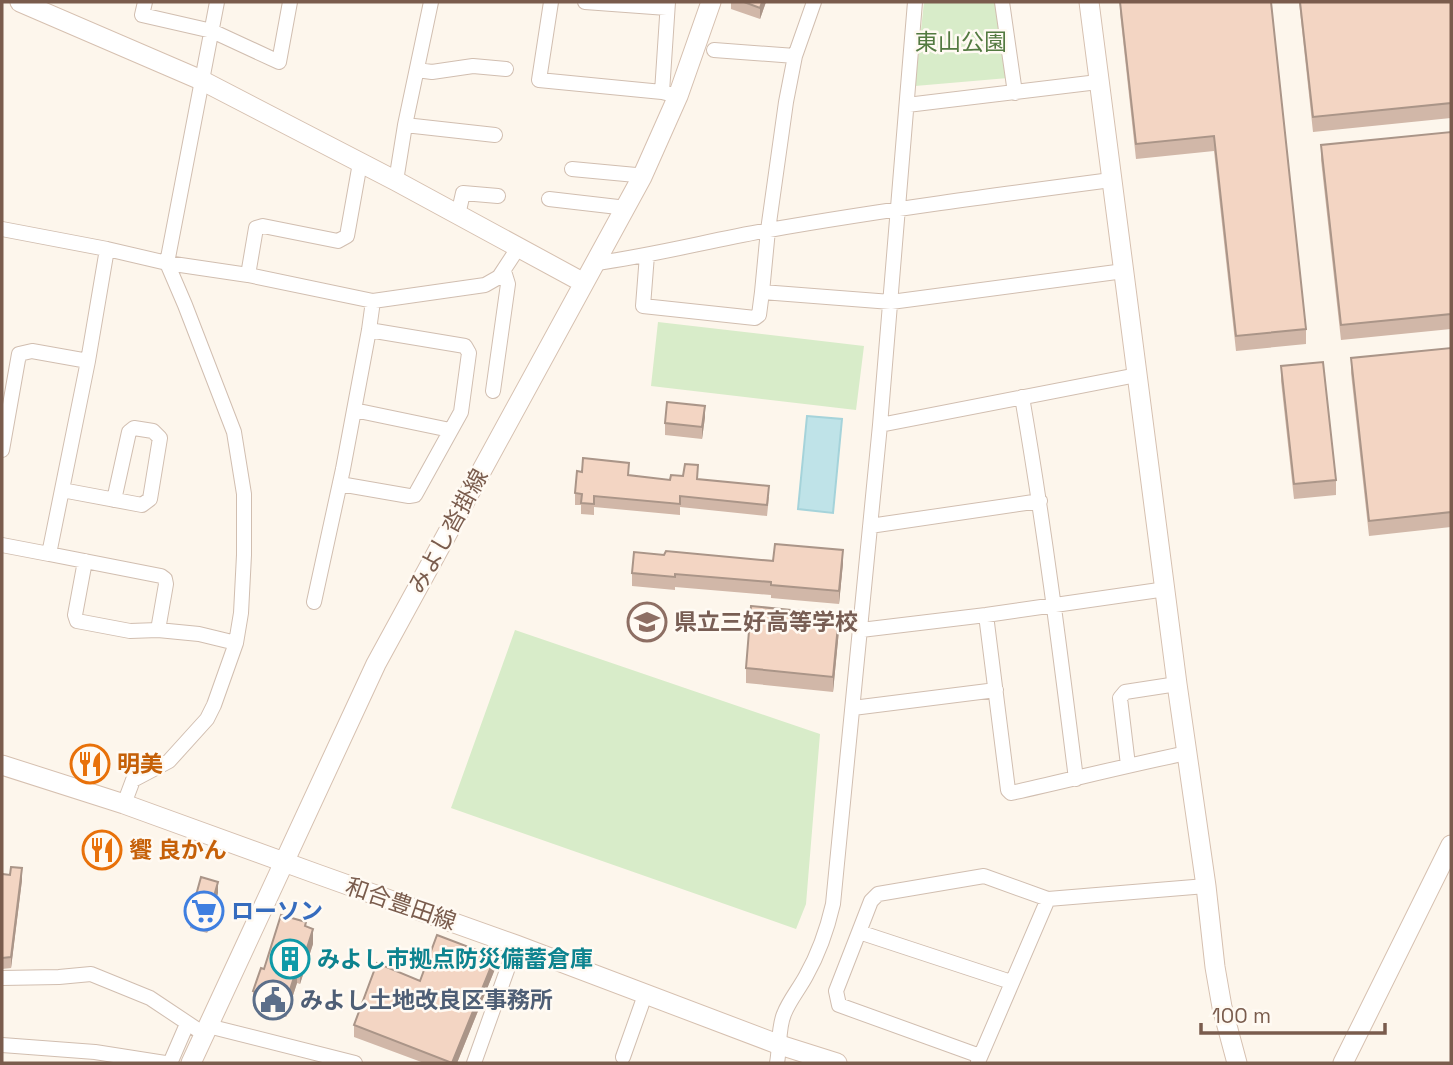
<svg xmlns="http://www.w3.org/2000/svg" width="1453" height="1065" viewBox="0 0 1453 1065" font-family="'Space Grotesk','Noto Sans JP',sans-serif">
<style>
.green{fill:#d8ecc9}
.water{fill:#bfe3e8;stroke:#a5d3da;stroke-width:2}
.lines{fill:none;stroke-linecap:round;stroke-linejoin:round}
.street-casing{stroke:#d1beb0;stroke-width:16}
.secondary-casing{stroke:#d6c0b0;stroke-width:21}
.street{stroke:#fff;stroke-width:14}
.secondary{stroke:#fff;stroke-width:19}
.wall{fill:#d1b7a8}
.shaded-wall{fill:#aa9588}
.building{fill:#f3d5c3;stroke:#aa9588;stroke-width:2}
.labels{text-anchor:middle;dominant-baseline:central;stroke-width:5;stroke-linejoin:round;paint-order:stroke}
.park-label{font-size:23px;fill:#537a41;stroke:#fffaf3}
.street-label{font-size:23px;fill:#7a5c4d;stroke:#fffaf3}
.education-label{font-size:23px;font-weight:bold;fill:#785e54;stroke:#fffaf3;text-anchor:start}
.food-label{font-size:23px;font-weight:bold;fill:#c56008;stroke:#fffaf3;text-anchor:start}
.shop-label{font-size:23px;font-weight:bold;fill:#366cbe;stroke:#fffaf3;text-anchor:start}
.culture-label{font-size:23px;font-weight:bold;fill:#0d838f;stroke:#fffaf3;text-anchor:start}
.service-label{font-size:23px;font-weight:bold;fill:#4e5e75;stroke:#fffaf3;text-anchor:start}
</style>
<rect width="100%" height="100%" fill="#fdf6ec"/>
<path class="green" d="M924,2H996L1008,78L915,86Z
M658,322L864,346L856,410L651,386Z
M515,630L820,734L806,904L796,929L451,808Z"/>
<path class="water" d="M807,416L842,419L833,513L798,509Z"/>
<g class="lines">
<defs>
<path id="street" d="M145,2L142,15L212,31L279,62L290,2
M551,2L539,80L662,92L678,96
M585,2L667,8
M814,2L795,56L786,102L768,230L762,292L891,302L1124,271
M1002,2L1015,93
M714,50L795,56
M417,70L432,72L473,66L506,69
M662,92L668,2
M907,105L1098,82
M405,125L495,135
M572,169L636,175L642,177
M396,181L405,125L431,2
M549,199L618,207L624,211
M458,215L463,193L498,196
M2,229L107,249L167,263L248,275L373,301L485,285L499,277L518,248
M647,255L643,306L755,318L759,315L762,292
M597,263C655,255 712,240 769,230C883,210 997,195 1111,180
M248,275L256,228L263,226L338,241L347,236L360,163
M493,391L508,284L504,271
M1022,397C1044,524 1060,651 1076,779
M354,410L450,430
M880,425L1137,375
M2,450L19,354L32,351L88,361
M340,484L409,496L415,495L461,412L469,353L465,346L369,330
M62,490L142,505L150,499L160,438L153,431L134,428L129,432L114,500
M870,526L1040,501
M2,545L49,554L88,361L107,249
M49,554L161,576L165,579L166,584L158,630
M85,561L75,615L77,621L130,631L158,630L199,634L236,643
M314,602L343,469L369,330L373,301
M986,615L1008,790L1011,793C1070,780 1128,765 1187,753
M861,630L986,615L1166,589
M853,708L996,690
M1128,765L1120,698L1125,692L1177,684
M124,804L133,780L169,761L207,719L214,705L236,643L241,613L244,555V494L234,432L185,305L167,263L217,2
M859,932L1011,982
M2,978L59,977L91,974L150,998L204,1034
M208,1026L355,1063
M2,1045L95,1052L165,1063
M980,1056L839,1005L836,991L871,901L878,894L984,876L1048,899
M623,1057L645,995
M978,1062L1048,899L1206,886
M165,1063L171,1061L187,1024
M474,1063L516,945
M777,1063C780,1047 778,1028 784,1014C789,1001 799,989 806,976C819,953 827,930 833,904L880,425L915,2"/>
<path id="secondary" d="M20,2L201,80L396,181L584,283
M1089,2L1177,684L1206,886L1215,967L1222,1007L1237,1063
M2,765L124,804L317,874L516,945L780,1045L837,1063
M191,1063L376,664L642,177L678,96L711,2
M1343,1063L1451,845"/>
</defs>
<use href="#street" class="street-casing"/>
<use href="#secondary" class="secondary-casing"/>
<use href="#street" class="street"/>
<use href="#secondary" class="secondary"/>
</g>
<path class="wall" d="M731,2H766L760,19L731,9Z
M1120,2H1271L1306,329V344L1236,351L1214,151L1136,159L1120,13Z
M1299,2H1451V118L1313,132Z
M1451,132V329L1341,340L1321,160V145Z
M1451,348V527L1369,536L1351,373V358Z
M1281,366L1336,480V495L1294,499L1281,381Z
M705,417L702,439L665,435V423Z
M629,475L670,480L698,479L769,497L767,516L680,507V515L594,507V515L581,514V505H575V493Z
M664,555L843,563L839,604L771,598V595L675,587V590L632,586V573Z
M839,630L833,692L746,683V668Z
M2,874L22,880L11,968L2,969Z
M218,893L207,933L190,928V917Z
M306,927L313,944L300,984L297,983L286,1017L253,1006V991L264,969Z
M495,969L457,1063H424L354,1037V1025L420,981Z"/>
<path class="shaded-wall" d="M762,2H766L760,19V8Z
M705,406V417L702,439V427Z
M843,550V563L839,604V591Z
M839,615V630L833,692V677Z
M22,868V880L11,968V957Z
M218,882V893L207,933V921Z
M313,929V944L300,984V970Z
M495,957V969L457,1063H452Z
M297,968V983L286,1017V1002Z"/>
<path class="building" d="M744,2H762L760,8Z
M1120,2H1271L1306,329L1236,336L1214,136L1136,144Z
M1300,2H1451V103L1313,117Z
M1451,132V314L1341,325L1321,145Z
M1451,348V512L1369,521L1351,358Z
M1323,362L1336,480L1294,484L1281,366Z
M667,402L705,406L702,427L665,423Z
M583,458L629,463L628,475L670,480L671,475L683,476L685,464L698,465L697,479L769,486L767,505L680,496V504L594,496V504L581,503L582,494L575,493L577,471L582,472Z
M775,544L843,550L839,591L771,585V582L675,574V577L632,573L634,552L664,555L666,551L773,561Z
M751,606L839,615L833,677L746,668Z
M11,867L22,868L11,957L2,958V874L10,875Z
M201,877L218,882L207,921L190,917Z
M281,915L306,922L305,926L313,929L300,970L297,968L286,1002L253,991L261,968L264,969Z
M437,935L495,957L452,1063L354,1025L377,963L420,981Z"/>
<defs>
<symbol id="school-ring" viewBox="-11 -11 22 22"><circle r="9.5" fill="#fffaf3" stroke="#8d6e63" stroke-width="1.5"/><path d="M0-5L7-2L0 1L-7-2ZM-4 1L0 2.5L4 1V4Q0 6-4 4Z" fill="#8d6e63"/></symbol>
<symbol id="restaurant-ring" viewBox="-11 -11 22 22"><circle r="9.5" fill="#fffaf3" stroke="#e8710a" stroke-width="1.5"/><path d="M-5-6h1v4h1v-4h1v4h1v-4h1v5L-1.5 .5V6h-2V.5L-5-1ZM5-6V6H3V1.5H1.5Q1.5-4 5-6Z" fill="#e8710a"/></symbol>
<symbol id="supermarket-ring" viewBox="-11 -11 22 22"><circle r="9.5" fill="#fffaf3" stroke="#3f7fe0" stroke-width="1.5"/><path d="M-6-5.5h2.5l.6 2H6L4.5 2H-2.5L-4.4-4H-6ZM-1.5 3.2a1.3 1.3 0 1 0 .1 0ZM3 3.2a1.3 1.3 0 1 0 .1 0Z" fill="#3f7fe0"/></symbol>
<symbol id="building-ring" viewBox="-11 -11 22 22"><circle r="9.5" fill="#fffaf3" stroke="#0f9aa8" stroke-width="1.5"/><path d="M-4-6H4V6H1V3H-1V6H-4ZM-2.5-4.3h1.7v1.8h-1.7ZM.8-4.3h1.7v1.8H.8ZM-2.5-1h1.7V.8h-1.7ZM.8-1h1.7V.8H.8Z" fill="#0f9aa8"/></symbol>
<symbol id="civic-ring" viewBox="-11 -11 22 22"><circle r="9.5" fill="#fffaf3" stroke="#5c6f8a" stroke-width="1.5"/><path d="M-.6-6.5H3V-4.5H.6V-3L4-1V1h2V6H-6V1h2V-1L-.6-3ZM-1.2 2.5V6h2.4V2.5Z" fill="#5c6f8a"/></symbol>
</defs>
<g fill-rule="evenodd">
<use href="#school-ring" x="625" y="600" width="44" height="44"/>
<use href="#restaurant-ring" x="68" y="742" width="44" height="44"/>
<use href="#restaurant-ring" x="80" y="828" width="44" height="44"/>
<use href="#supermarket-ring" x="182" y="889" width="44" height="44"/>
<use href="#building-ring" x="268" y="937" width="44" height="44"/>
<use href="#civic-ring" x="251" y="978" width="44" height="44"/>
</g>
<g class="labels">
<g class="park-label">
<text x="961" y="42">東山公園</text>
</g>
<g class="street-label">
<text transform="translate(448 531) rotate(-61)">みよし沓掛線</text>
<text transform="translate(401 904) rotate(19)">和合豊田線</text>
</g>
<g class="education-label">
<text x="674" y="622">県立三好高等学校</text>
</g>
<g class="food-label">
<text x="117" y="764">明美</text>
<text x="129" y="850">饗 良かん</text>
</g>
<g class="shop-label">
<text x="231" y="911">ローソン</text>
</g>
<g class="culture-label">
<text x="317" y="959">みよし市拠点防災備蓄倉庫</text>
</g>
<g class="service-label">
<text x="300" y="1000">みよし土地改良区事務所</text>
</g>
</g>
<rect width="1453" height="1065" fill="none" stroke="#7a5c4d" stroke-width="7"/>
<path d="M1201 1023v10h184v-10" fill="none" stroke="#7a5c4d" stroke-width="3.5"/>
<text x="1212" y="1023" font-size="21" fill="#7a5c4d" stroke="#fffaf3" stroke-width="5" paint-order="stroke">100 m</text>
</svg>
